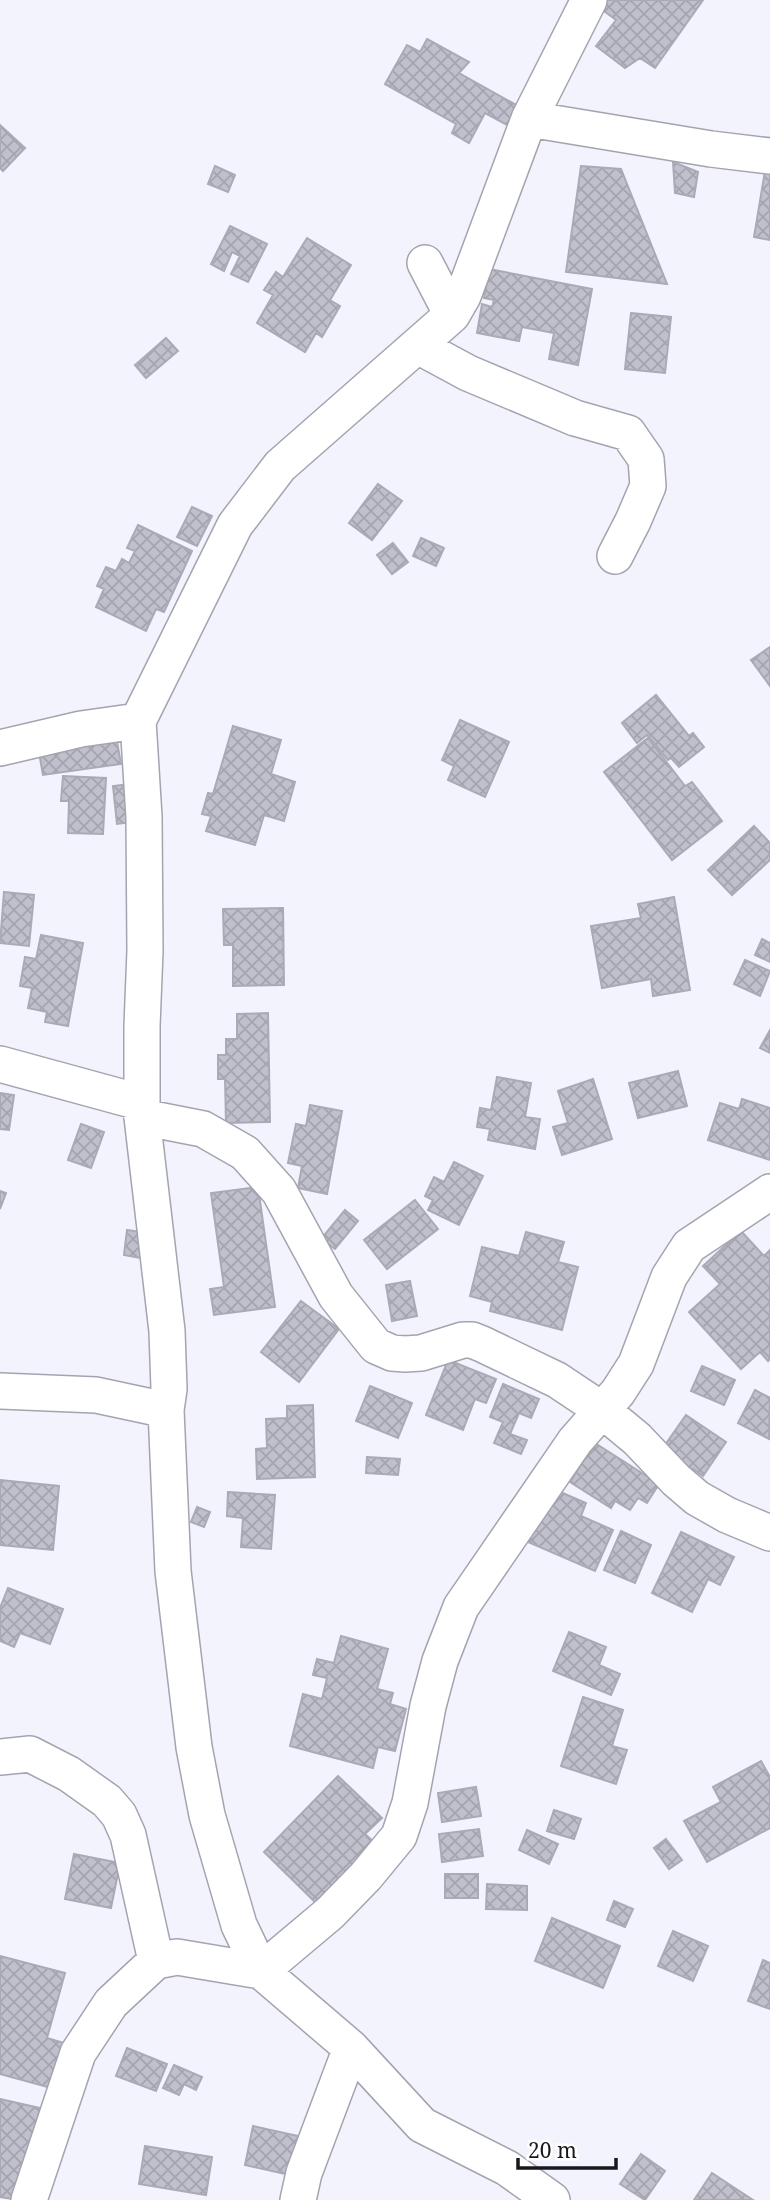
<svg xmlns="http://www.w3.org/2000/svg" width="770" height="2200" viewBox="0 0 770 2200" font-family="'Noto Serif',serif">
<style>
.building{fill:url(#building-cross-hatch);stroke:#aaaab6;stroke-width:2}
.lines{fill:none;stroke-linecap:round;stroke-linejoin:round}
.street-casing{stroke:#a4a4b0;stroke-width:38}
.street{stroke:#fff;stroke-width:35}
</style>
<defs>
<pattern id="building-cross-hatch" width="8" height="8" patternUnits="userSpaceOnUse" patternTransform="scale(1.75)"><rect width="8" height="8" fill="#c0c0cc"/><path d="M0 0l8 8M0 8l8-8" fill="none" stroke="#a4a4af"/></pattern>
</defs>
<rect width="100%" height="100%" fill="#f3f3fd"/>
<path class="building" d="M606,0H703L655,68L640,58L625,68L596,46L616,20L600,8Z
M427,39L469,62L459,73L518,106L507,125L485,113L469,143L452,133L456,124L385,84L407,45L420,52Z
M0,125L25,148L3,171L0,168Z
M673,162L698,172L694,197L675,193Z
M215,166L235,175L228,192L208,184Z
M581,166L621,169L667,284L566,272Z
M765,171L770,172V240L754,237Z
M230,226L267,244L248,282L231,274L240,256L232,252L224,271L211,264Z
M307,238L351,265L330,300L340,306L322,337L316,333L305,352L257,323L273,295L264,290L276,272L283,277Z
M489,269L592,289L578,365L549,359L554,333L522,327L519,341L477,333L482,304L492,307L494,300L484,298Z
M631,313L671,317L665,373L625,369Z
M166,338L178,351L146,378L135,365Z
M378,484L402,501L372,540L349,523Z
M192,507L212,516L197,546L177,537Z
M138,525L192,551L164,612L156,609L146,631L96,607L104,589L97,586L106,567L116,571L122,559L129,563L135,551L127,548Z
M421,538L444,548L436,566L413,556Z
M393,543L408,562L392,574L377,555Z
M770,647V686L751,660Z
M656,695L689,736L693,733L704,747L679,767L671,758L668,760L647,735L637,743L622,723Z
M460,720L509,742L485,797L448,780L454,766L442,760Z
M233,726L281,740L271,774L295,782L284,821L264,815L255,845L206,831L211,816L202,814L208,793L213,794Z
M116,736L121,764L43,775L38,747Z
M648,738L685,786L692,782L722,821L672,860L604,772Z
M63,776L106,778L103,834L68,833L69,801H61Z
M137,783L141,821L117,824L113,786Z
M754,826L770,843V860L732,895L708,870Z
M4,892L34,895L29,946L0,943Z
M674,897L690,990L653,996L651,979L602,988L591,926L641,918L638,904Z
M283,908L284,985L233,986V945H224L223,909Z
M41,935L83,943L68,1026L45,1022L47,1012L28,1008L32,988L20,986L25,957L36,959Z
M762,939L770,943V962L755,955Z
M745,960L770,971L760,996L734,984Z
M268,1013L270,1122L226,1123L225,1079H218V1055H226V1039H237V1014Z
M770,1030V1053L760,1048Z
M678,1071L687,1106L638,1118L629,1083Z
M497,1077L531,1083L525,1117L540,1119L535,1149L488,1140L490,1129L477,1127L480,1108L491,1110Z
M593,1079L612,1139L562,1155L553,1127L568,1123L558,1091Z
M0,1093L14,1095L9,1130L0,1129Z
M742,1099L770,1108V1160L708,1140L720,1103L739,1109Z
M310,1105L342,1111L327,1194L298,1188L302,1166L288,1163L296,1124L306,1126Z
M81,1124L104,1132L91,1168L68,1160Z
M454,1162L483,1176L459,1225L428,1210L433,1200L425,1196L434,1177L444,1182Z
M258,1187L275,1307L214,1315L210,1289L224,1287L211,1193Z
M0,1191L6,1193L0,1209Z
M415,1200L438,1229L387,1269L364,1240Z
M345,1210L358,1221L335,1249L321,1239Z
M127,1230L149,1233L146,1259L124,1255Z
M741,1231L764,1256L770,1250V1359L768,1361L760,1352L741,1369L689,1312L720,1284L703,1266Z
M526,1232L564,1242L558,1262L578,1267L562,1330L490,1311L492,1302L470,1296L482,1247L519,1256Z
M410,1281L417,1316L392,1321L386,1285Z
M301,1301L339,1329L299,1382L261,1352Z
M448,1360L496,1379L486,1403L475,1399L463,1430L426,1415Z
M702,1366L735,1380L724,1405L691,1391Z
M503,1384L539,1399L531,1418L519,1413L510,1434L527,1440L521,1454L494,1443L503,1422L490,1417Z
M370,1386L412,1403L398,1438L356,1421Z
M755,1390L770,1398L769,1439L738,1423Z
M313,1405L315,1477L257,1479L256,1449L267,1448L266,1419L287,1418V1406Z
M686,1415L726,1442L703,1476L693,1469L689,1476L663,1448Z
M595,1443L659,1484L647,1503L638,1498L630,1510L615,1501L611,1508L570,1482Z
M367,1457L400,1459L398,1475L366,1473Z
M0,1480L59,1486L53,1550L0,1545Z
M551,1488L586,1503L581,1516L613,1530L595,1571L528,1542Z
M228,1492L275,1495L271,1549L241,1547L243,1518L227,1516Z
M197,1507L210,1512L204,1527L191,1522Z
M621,1531L651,1545L635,1583L604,1570Z
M681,1532L734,1557L720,1585L708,1579L692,1612L652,1593Z
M8,1588L63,1609L50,1644L20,1633L14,1647L0,1641V1608Z
M569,1632L606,1647L599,1665L620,1674L611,1695L553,1671Z
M341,1636L388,1649L377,1689L393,1693L390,1704L406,1709L395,1751L378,1747L373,1768L290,1746L303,1694L322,1699L327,1678L313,1675L317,1659L334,1663Z
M583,1697L623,1710L612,1746L627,1750L616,1784L561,1766Z
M761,1761L770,1777V1828L707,1862L684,1821L721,1802L713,1787Z
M338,1776L382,1818L365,1834L375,1843L316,1903L264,1852Z
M476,1787L481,1816L442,1822L438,1793Z
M554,1810L581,1819L574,1839L547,1831Z
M479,1829L483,1856L442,1862L439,1834Z
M527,1830L558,1844L549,1864L519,1850Z
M666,1839L682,1860L669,1869L654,1848Z
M74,1854L120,1863L111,1908L65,1899Z
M445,1874H478V1898H445Z
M487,1884L527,1886V1910L486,1909Z
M614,1901L633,1909L625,1927L607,1920Z
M552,1918L620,1946L603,1988L535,1961Z
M673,1931L708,1946L693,1981L658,1966Z
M0,1956L65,1973L47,2038L67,2044L55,2089L0,2074Z
M763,1960L770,1963V2009L748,2001Z
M127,2048L167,2064L156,2091L116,2076Z
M174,2065L202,2077L196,2090L184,2084L179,2095L163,2088Z
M0,2099L40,2108L19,2200L0,2197Z
M253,2126L298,2136L290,2175L245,2165Z
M145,2146L212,2157L206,2195L139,2184Z
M641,2154L665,2171L645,2200L620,2184Z
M712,2173L753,2200H694Z"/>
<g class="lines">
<defs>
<path id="street" d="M529,119L711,149L770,156
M425,263L452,315
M418,346L468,373L575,418L628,433L646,459L648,486L633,521L615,556
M138,721L235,525L280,466L452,315L463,296L529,119L589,0
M0,748L81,729L138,721L144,817L145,951L142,1026V1117L167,1331L169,1389L166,1410L173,1571L194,1747L207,1815L239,1925L261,1971L351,2048L422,2125L507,2168L552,2200
M0,1064L139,1102L142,1117L203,1129L245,1153L279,1191L336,1296L376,1346L392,1353L405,1354L421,1353L463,1340H472L482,1344L557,1380L602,1410L637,1439L676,1480L697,1498L727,1515L770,1533
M0,1391L96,1395L166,1410
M0,1757L30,1754L69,1774L107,1801L119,1815L128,1835L156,1961
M29,2200L78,2053L111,2003L156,1961L177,1957L261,1971L330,1913L366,1876L399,1836L410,1803L428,1706L440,1661L461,1607L575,1441L618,1392L636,1364L669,1277L689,1246L770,1192
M298,2200L304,2173L351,2048"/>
</defs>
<use href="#street" class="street-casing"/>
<use href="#street" class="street"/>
</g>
<path d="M518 2158v10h98v-10" fill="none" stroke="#18181c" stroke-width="3.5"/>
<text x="528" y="2158" font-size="21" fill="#18181c" stroke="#ffffff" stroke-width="5" paint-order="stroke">20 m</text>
</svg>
